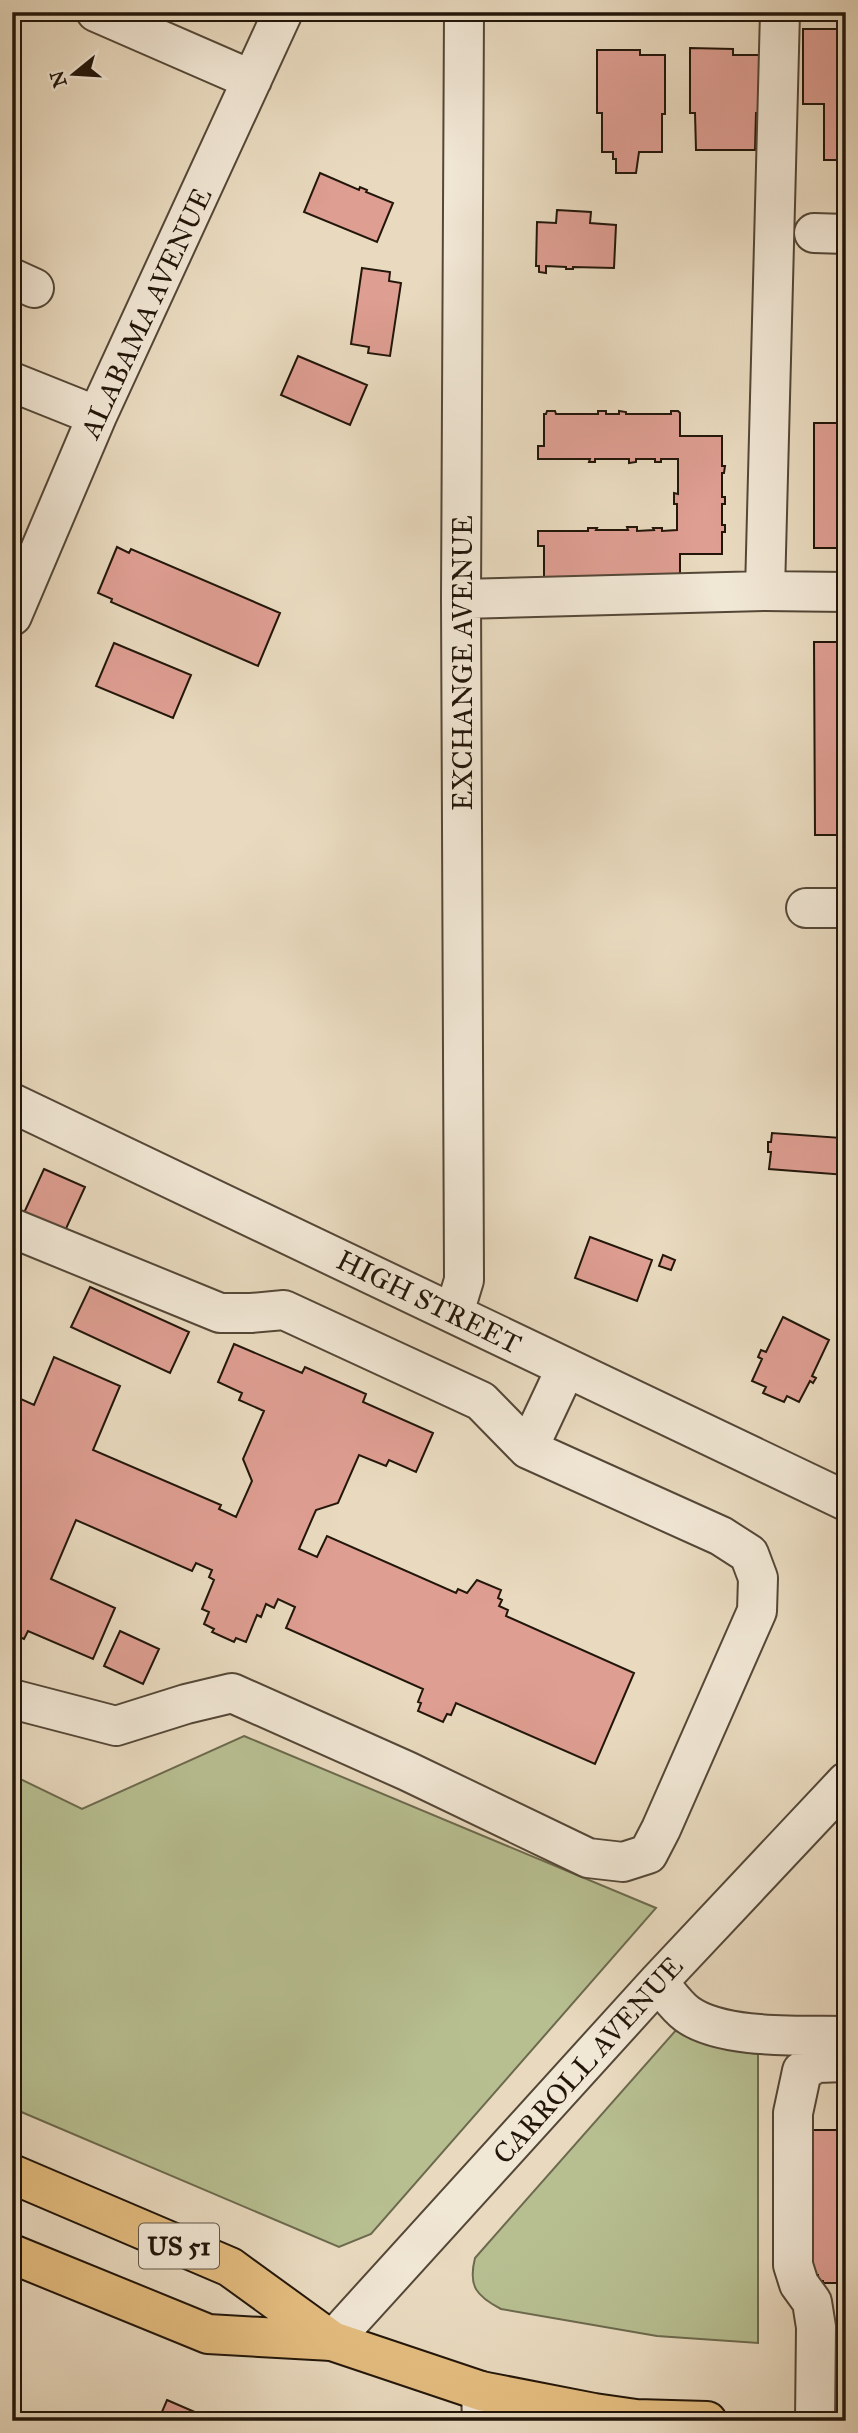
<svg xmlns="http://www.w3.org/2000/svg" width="858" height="2433" viewBox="0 0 858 2433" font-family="'IM FELL Great Primer',serif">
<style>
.green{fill:#b7bf91;stroke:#6c6a4e;stroke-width:2}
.building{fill:#de9e92;stroke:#22160a;stroke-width:2}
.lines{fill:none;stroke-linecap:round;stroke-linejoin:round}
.minor-casing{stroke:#544737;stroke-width:42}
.major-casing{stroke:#22160a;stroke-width:42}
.minor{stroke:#f1e7d5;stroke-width:38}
.major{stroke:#e4bd80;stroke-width:38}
.labels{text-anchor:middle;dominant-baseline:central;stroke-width:5;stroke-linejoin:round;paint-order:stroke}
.shield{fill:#f1e7d5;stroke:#605547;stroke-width:2}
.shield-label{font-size:26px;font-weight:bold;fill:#22160a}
.street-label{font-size:28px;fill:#22160a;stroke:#f1e7d5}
</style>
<rect width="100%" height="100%" fill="#e9dabf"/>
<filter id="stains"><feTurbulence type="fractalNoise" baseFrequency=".00286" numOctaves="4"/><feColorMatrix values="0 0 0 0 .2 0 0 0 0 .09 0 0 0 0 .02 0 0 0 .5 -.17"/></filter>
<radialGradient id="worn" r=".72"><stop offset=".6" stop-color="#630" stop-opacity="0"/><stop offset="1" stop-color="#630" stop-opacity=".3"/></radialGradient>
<path class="green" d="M244,1736L656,1908L371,2234L339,2247L12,2108V1775L82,1809Z
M677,2029C707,2047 724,2049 758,2054V2343L657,2336L501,2309C476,2296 468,2286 475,2258Z"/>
<path class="building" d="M803,29H846V160H824V104H803Z
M690,48L733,49V55H759V113H756L755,150H696L695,113H690Z
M597,50H640V55H665V114H662V152H639L636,173H616V159H613V152H602V113H597Z
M320,173L359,190L360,187L367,190L366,192L393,203L377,242L304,212Z
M557,210L591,212L590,223L616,225L614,268L573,267V269H566V267L546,266V273L539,272V266H536L537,222L556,223Z
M362,268L390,272L389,281L401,283L390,356L368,353L369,347L351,344Z
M298,356L367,385L350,425L281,395Z
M547,411H555L556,414H598V411H606V414H619V411L626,412V414H671V411H678L680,413V436H722V466H725L724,473H722V497H725V504H722V525H725V532H722V554H680V577L544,578V546H538V531H588V528H597L596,530H628L627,527H637V531L654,530L653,528H662V531L677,530V504H674V493L678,494V459H661V462H655V459H636V462L629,463V459H595V462H589L590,459H538V446H544V414H546Z
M814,423H846V548H814Z
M117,547L129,553L131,549L280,613L258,666L111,602L112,599L98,593Z
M814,642H846V835H815Z
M114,643L191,675L173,718L96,686Z
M841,1127H846V1175L769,1169L771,1152H768V1142H771L772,1133L841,1138Z
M44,1169L85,1187L64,1233L23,1215Z
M590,1237L652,1260L637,1301L575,1278Z
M663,1255L675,1260L671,1270L659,1266Z
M90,1287L189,1332L170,1373L71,1327Z
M783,1317L829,1340L812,1376L816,1378L813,1383L810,1381L799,1402L787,1396L784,1402L763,1393L766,1387L752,1381L762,1359L758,1357L761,1350L766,1352Z
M234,1344L302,1373L305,1367L366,1394L363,1402L433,1433L416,1472L389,1460L386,1466L359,1455L338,1503L316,1510L299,1549L317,1557L327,1536L456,1593L458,1589L467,1593L477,1580L501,1590L498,1598L502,1600L499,1606L508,1610L506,1616L634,1673L595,1764L456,1703L451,1715L447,1714L443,1722L418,1711L421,1703L418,1702L423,1689L286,1628L295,1607L278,1599L274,1608L266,1604L261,1617L257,1615L246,1642L236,1638L234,1642L212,1632L214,1629L204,1624L209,1612L202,1609L214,1580L209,1577L212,1570L196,1563L192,1571L76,1520L51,1579L115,1608L93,1659L28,1631L24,1639L12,1634V1395L34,1405L54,1357L120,1386L93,1450L221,1505L219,1509L236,1517L252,1481L243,1459L264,1411L239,1400L242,1393L218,1382Z
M120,1631L159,1649L143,1684L104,1666Z
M811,2130H846V2281L840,2280V2283H823V2281H818V2275H809Z
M167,2400L211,2419L210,2421H148L150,2415L159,2419Z"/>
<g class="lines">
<defs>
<path id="minor" d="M96,12L252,80
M780,12L765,591L846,592
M814,233L846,234
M12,278L34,288
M12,382L97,416
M461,599L765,591
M12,616L97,416L283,12
M806,908H846
M12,1103L846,1501
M12,1228L220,1313H251L284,1310L481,1401L528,1449L721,1536L749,1554L758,1578L757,1611L661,1829L648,1854L623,1862L588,1858L407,1771L232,1693L186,1704L116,1726L12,1699
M454,1313L464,1280L461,599L464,12
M528,1449L566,1368
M658,1982C667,1992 676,2006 687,2014C723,2040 803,2035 846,2036
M332,2341L658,1982L846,1782
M481,2391L482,2421
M815,2421L816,2327L812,2302L799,2284L793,2265V2113L802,2071L817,2063L846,2062"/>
<path id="major" d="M12,2174L230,2267L332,2341
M12,2254L208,2334L332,2341L481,2391L594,2413L636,2419L707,2421"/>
</defs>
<use href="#minor" class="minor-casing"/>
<use href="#major" class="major-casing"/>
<use href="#minor" class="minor"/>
<use href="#major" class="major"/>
</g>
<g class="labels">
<rect class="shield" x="139" y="2223.5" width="80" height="45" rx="5"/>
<g class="shield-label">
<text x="179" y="2246">US 51</text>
</g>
<g class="street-label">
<text transform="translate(146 313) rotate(-65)">ALABAMA AVENUE</text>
<text transform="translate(462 663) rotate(-90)">EXCHANGE AVENUE</text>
<text transform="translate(429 1302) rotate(26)">HIGH STREET</text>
<text transform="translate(588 2060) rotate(-48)">CARROLL AVENUE</text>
</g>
</g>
<rect width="858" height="2433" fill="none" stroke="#e9dabf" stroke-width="42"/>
<rect x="14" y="14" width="830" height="2405" fill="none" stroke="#22160a" stroke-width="3.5"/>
<rect x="21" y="21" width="816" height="2391" fill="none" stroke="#22160a" stroke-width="2"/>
<g transform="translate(74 74) rotate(252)" stroke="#f1e7d5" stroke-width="5" paint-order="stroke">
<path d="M0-5L12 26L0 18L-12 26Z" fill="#22160a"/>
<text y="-10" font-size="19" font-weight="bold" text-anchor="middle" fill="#22160a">N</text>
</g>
<rect width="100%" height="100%" filter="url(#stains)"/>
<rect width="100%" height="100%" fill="url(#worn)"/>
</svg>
